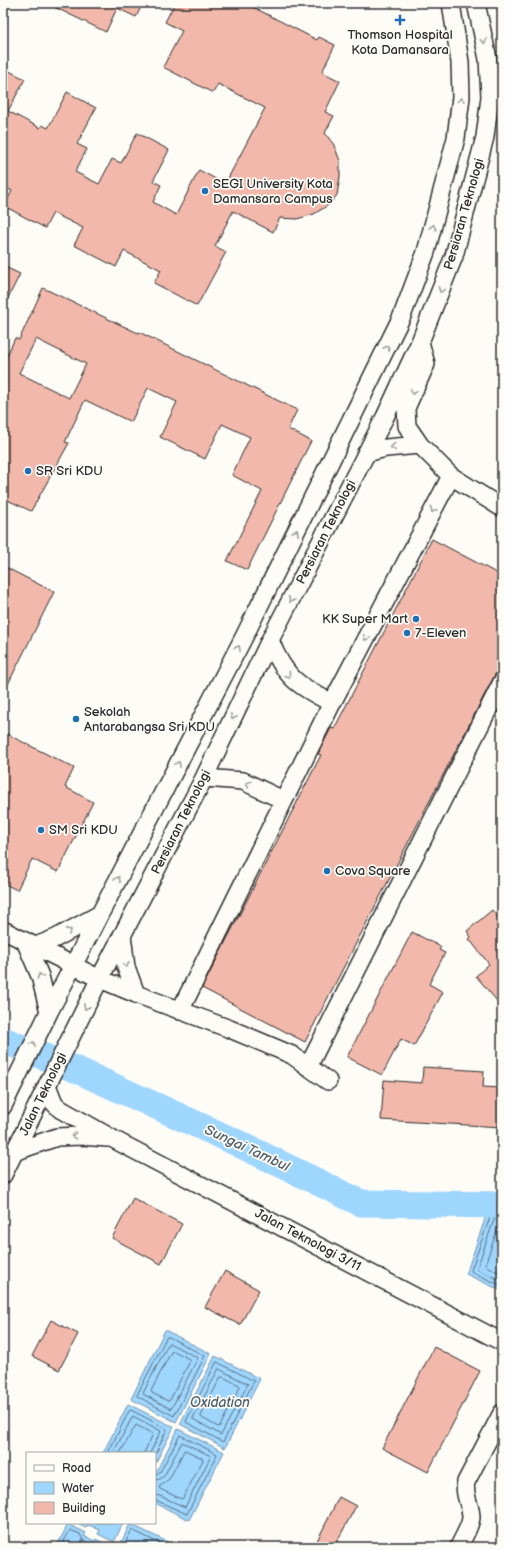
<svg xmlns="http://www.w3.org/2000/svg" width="505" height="1550" viewBox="0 0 505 1550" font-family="'Balsamiq Sans',sans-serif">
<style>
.water{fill:#9fd6fe;stroke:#7192aa}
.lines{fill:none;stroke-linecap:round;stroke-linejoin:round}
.shore{stroke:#596f7f;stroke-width:1}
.river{stroke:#9fd6fe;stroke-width:27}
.building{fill:#f2b8ab;stroke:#2b2b2b;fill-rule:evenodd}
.minor-casing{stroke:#2b2b2b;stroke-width:20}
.minor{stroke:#fdfcf7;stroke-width:17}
.oneway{stroke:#9e9e9b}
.poi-dot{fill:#1f6fb2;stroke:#fdfcf7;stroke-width:1.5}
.labels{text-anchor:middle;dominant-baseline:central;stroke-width:3.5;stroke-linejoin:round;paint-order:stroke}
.poi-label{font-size:13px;fill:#2b2b2b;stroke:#fdfcf7;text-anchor:start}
.street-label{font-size:13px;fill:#2b2b2b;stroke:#fdfcf7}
.water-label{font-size:14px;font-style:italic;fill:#4e5e6a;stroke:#fdfcf7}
</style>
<rect width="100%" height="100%" fill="#fdfcf7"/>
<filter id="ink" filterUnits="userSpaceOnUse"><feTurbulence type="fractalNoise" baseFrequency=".025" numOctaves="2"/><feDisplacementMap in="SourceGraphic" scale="8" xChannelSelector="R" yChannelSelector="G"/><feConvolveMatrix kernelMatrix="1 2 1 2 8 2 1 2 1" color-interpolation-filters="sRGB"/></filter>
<g filter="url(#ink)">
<path class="water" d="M494,1193H502V1291L466,1274Z
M165,1330L211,1354L176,1422L131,1399Z
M215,1356L260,1379L225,1448L180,1424Z
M128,1404L174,1427L155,1464V1453H103Z
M178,1429L224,1452L189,1520L155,1503V1474Z
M75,1523H123L114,1542L98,1534L100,1530L89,1525L86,1528Z
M68,1524L86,1533L84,1536L95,1541L96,1539L110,1547H65L58,1544Z
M130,1524L172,1544L170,1547H125L120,1545Z"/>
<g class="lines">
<path class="shore" d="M502,1196L497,1198L471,1270L472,1272L502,1286
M502,1202L500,1203L477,1268L478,1270L502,1281
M502,1216L485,1265L486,1266L502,1274
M167,1337H169L205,1356L174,1416L137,1396Z
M169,1343L198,1358L171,1409L143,1394Z
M174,1351L189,1359L190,1361L170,1400L168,1401L152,1393L151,1391L171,1352Z
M217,1362L254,1381L223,1442L186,1422Z
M219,1369L248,1384L221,1435L193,1419Z
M221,1377H223L239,1385L240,1387L220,1426L218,1427L202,1418L201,1417Z
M185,1450L202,1458L203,1460L183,1498L181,1499L160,1489L159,1487L169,1479Z
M108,1453L129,1411L131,1410L167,1429L155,1455
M113,1453L133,1416L161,1431L150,1453
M120,1453L136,1425L153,1434L144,1453
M155,1475L160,1472L180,1435L217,1454L187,1514L155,1500
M155,1480L160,1479L164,1476L182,1442L211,1456L185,1507L160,1496L155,1495
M65,1547L64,1541L70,1530L80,1534L83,1540L93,1545L98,1544L103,1547
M125,1547V1543L132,1530L167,1547"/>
<path class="river" d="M3,1040L77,1070L233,1141L361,1203L502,1205"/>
</g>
<path class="building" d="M46,3H143L136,17L117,8L106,32Z
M175,3H245L317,40L319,37L335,45L322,72L340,81L325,112L334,116L325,133L334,145L340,161V177L337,195L330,204L314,214L297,219L280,218L273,232L233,211L215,246L226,252L197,306L154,283L161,270L124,251L116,267L74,245L83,228L53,213L45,228L4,206L12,191L3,186V68L25,79L8,111L40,128L42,125L48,128L67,92L96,108L77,144L87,149L75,172L99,184L112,159L121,163L137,133L169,150L153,181L161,185L153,202L176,215L199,170L225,184L265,108L218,84L213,93L163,67L182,31L165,22Z
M3,266L20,274L3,308Z
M43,288L138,333L139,332L297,410L288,429L311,441L247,570L227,561L262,491L232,475L250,437L222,424L205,459L160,437L177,402L148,388L131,422L85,400L65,442L69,443L31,511L3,498V364L15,338L19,340ZM36,339L86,364L69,398L19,373Z
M432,539L502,576V661L305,1042L202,988L321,755L318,754L331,728L334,729Z
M3,566L54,592L3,694Z
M3,732L74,768L65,787L93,802L58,872L32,859L17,890L3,883Z
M492,910L502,923V1007L476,976L489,964L469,939L471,937L467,931Z
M412,932L441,947L439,950L445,953L429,984L443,992L414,1046L401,1039L382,1075L347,1057Z
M423,1067L484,1071L483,1087L502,1088V1127L381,1120L384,1080L422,1083Z
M133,1198L182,1224L161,1264L112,1238Z
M225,1271L259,1290L240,1325L205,1307Z
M51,1320L78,1334L59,1370L32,1356Z
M434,1347L480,1371L428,1472L382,1448Z
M339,1497L356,1506L334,1547H314Z"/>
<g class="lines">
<defs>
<path id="minor" d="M420,342L426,364L406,408L407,426L420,445L451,476L502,508
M366,453L386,448L420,445
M270,640C284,677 298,686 332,703
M204,778L243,781L283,800
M3,930L100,979L136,994L230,1029L292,1055L328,1081
M122,935L126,967L136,994
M25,941L40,976L49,1012
M36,946L56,938L100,914
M180,1011L332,703L451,476
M308,1067L502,682
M47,1085L54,1103L60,1109L113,1139L502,1342
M3,1106L49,1012L245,635L402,316L426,252L456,138L461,97L460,62L451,3
M14,1152L57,1137L81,1136L107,1138
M3,1175L101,976L204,778L270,640L385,417L420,342L454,256L485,137L490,97L488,59L476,3
M459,1547C462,1539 471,1526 471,1517C471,1505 463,1495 466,1482L502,1413"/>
</defs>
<use href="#minor" class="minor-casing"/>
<use href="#minor" class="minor"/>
</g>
<defs><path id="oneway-chevron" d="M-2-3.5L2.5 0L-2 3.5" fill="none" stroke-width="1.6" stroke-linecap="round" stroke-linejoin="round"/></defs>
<g class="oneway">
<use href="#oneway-chevron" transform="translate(484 41) rotate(79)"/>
<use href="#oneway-chevron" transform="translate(461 100) rotate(-85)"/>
<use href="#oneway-chevron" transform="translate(433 227) rotate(-76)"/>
<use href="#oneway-chevron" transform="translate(441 290) rotate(111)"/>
<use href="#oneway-chevron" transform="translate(387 348) rotate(-64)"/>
<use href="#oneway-chevron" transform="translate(413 392) rotate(114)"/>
<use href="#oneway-chevron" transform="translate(393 447) rotate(175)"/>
<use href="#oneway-chevron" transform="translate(433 510) rotate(118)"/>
<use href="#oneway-chevron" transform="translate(296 532) rotate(-64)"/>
<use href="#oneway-chevron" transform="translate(291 600) rotate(117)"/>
<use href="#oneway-chevron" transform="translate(366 638) rotate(118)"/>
<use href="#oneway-chevron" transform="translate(238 648) rotate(-63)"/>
<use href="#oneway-chevron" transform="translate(288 675) rotate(50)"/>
<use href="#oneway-chevron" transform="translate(233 717) rotate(116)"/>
<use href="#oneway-chevron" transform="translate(178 764) rotate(-62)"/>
<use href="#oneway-chevron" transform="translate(248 784) rotate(-159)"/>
<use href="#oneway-chevron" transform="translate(118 879) rotate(-62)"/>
<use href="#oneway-chevron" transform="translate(69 931) rotate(-28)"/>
<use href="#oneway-chevron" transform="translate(126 965) rotate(78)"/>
<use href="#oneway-chevron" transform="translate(40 976) rotate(-108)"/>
<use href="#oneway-chevron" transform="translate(86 1007) rotate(116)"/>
<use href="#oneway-chevron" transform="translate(33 1044) rotate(-64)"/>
<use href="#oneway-chevron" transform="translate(74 1136) rotate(177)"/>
</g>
</g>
<g class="poi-dot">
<path d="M398 14h4v4h4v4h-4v4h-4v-4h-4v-4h4z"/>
<circle cx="205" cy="191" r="4"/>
<circle cx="28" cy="471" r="4"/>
<circle cx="416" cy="619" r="4"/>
<circle cx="407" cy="633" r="4"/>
<circle cx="76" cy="719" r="4"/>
<circle cx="41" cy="830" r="4"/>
<circle cx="327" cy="871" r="4"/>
</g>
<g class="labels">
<g class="poi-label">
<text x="400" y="35" text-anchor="middle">Thomson Hospital<tspan x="400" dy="15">Kota Damansara</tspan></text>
<text x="213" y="184">SEGI University Kota<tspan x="213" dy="15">Damansara Campus</tspan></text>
<text x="36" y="471">SR Sri KDU</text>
<text x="408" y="619" text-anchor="end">KK Super Mart</text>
<text x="415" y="633">7-Eleven</text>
<text x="84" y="712">Sekolah<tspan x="84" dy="15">Antarabangsa Sri KDU</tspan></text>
<text x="49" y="830">SM Sri KDU</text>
<text x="335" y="871">Cova Square</text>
</g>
<g class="street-label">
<text transform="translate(464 214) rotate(-74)">Persiaran Teknologi</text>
<text transform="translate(326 532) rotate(-63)">Persiaran Teknologi</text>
<text transform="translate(181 822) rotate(-63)">Persiaran Teknologi</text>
<text transform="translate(43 1094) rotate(-64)">Jalan Teknologi</text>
<text transform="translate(308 1240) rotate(28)">Jalan Teknologi 3/11</text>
</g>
<g class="water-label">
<text transform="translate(247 1148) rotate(25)">Sungai Tambul</text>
<text x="220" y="1402">Oxidation</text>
</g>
</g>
<rect width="505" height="1550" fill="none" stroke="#fdfcf7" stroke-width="16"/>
<rect x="8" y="8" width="489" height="1534" fill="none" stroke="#2b2b2b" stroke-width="1.5" filter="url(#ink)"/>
<rect x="26" y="1452" width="130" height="72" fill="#fdfcf7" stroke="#a9a8a5"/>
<rect x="34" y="1465" width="20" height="6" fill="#fdfcf7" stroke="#a9a8a5"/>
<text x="62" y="1472" font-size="12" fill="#2b2b2b">Road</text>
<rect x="34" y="1482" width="20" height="12" fill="#9fd6fe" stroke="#a9a8a5"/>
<text x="62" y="1492" font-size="12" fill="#2b2b2b">Water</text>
<rect x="34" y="1502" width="20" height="12" fill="#f2b8ab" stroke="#a9a8a5"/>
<text x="62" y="1512" font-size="12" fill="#2b2b2b">Building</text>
</svg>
